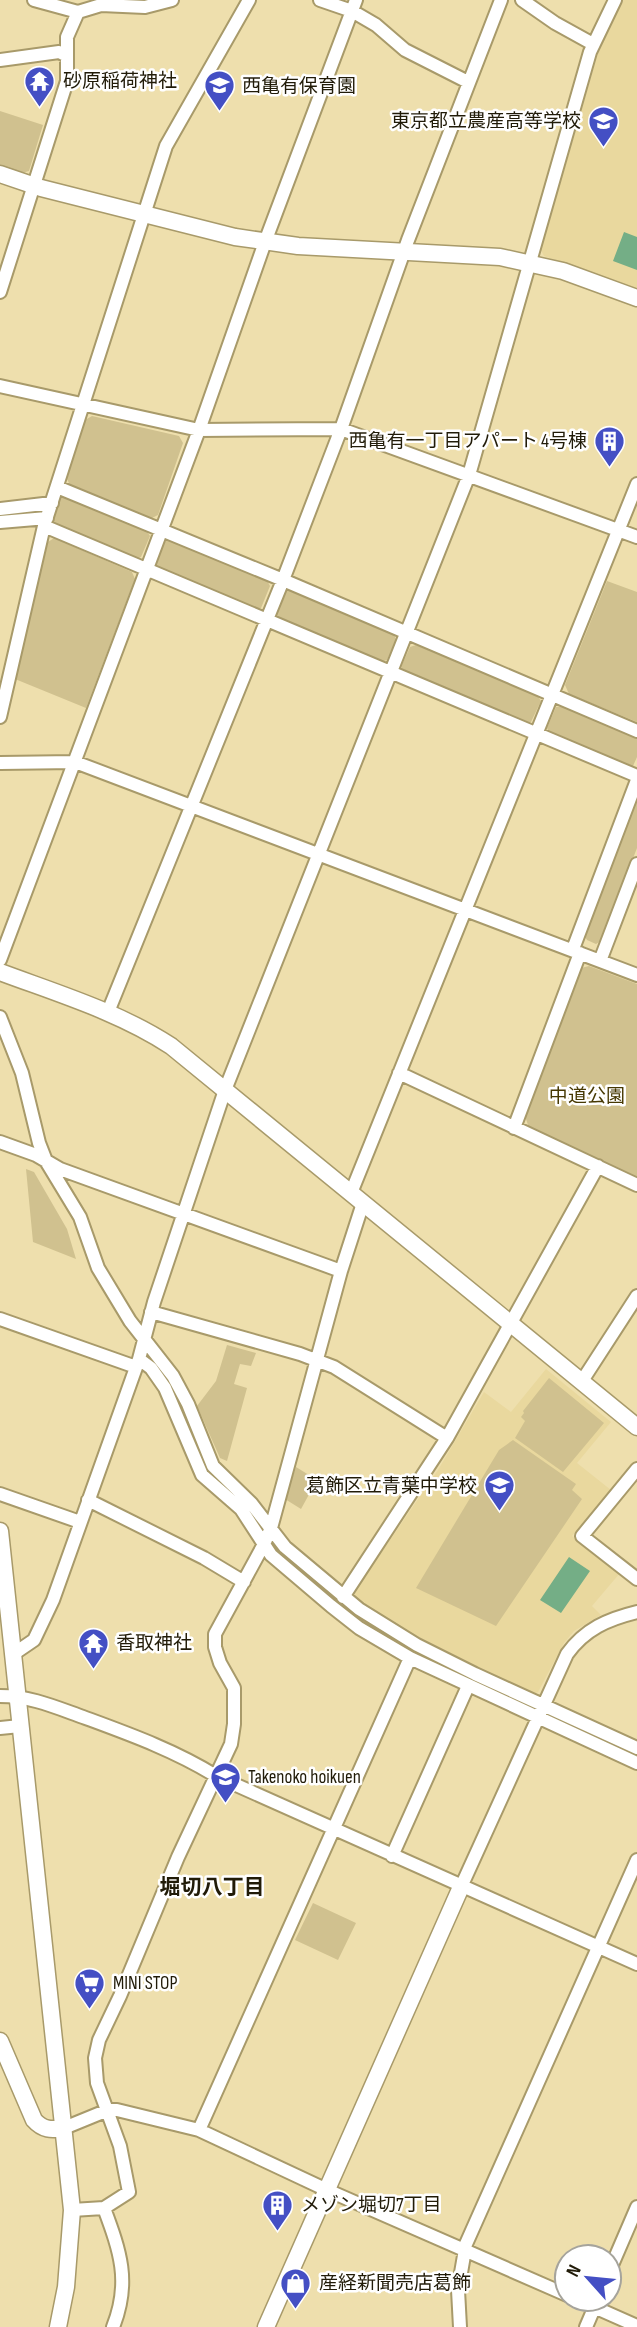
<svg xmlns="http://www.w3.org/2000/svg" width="637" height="2327" viewBox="0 0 637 2327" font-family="'Sofia Sans Condensed','Noto Sans JP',sans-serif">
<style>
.built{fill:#e9d89e}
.green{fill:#d0c18f}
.water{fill:#74ae86}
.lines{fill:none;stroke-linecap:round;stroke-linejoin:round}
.minor-casing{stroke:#a89a6a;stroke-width:16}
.tertiary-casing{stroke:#a89a6a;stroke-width:19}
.minor{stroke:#fff;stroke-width:12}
.tertiary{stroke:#fff;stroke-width:16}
.labels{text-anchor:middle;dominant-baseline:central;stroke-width:5;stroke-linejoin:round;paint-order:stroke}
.poi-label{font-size:19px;fill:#211b08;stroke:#fff;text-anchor:start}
.park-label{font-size:19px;fill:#463802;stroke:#fff}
.neighbourhood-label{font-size:21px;font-weight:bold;fill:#211b08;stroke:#fff}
</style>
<rect width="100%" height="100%" fill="#eedfad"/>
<path class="built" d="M623,0H637V289L544,256L541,250L600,46Z
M546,1369L611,1422L577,1463L611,1490L572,1536L620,1573L592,1606L601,1615L574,1631L564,1643L538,1692L531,1695L421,1642L353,1600V1594L438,1470L484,1392L511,1412Z"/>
<path class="green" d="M0,111L43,125L29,171L22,173L0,165Z
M92,416L179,436L183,443L158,515L150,519L70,485L67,479L85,420Z
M67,497L146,530L150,536L141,557L134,560L56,527L53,521L60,498Z
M54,538L132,572L135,579L86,708L15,679L48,542Z
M170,540L267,580L270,586L261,608L253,611L159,571L154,563L163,542Z
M607,581L637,592V722L569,694L565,685Z
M290,589L394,634L396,640L387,660L378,663L277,620L274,614L284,592Z
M416,645L537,695L541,701L531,722L523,723L404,672L401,667L410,647Z
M564,706L637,737V757L633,766L627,768L550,735L547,728L556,707Z
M637,797V848L601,941L596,944L587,940L584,935Z
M589,966L637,984V1177L529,1128L525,1116L581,968Z
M26,1169L34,1172L67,1229L76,1259L33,1242Z
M227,1345L256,1353L251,1366L240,1364L234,1384L247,1388L227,1461L220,1458L197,1406L216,1381Z
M549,1378L604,1423L563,1472L515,1438L525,1421L521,1417L524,1413L523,1411Z
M513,1440L576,1484L572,1490L582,1499L496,1626L416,1588L499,1450Z
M296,1467L317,1480L301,1509L285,1499Z
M313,1903L356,1923L338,1960L295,1940Z"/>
<path class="water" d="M624,232L637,237V270L613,261Z
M569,1557L590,1571L561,1613L540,1600Z"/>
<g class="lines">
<defs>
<path id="minor" d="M34,0L78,12L101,5L145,7L172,0
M320,0L352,11L376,25L405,50L468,82
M522,0L555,23L593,44
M0,60L59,52L67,56
M0,292L67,81V37L78,12
M0,386L199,430L341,429L637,537
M57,487L283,580L637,731
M0,509L52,503
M0,522L47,518
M44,526L637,776
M0,717L44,526L166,146L249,0
M0,763L75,762L637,975
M573,949L637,780
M0,960L199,430L265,242L356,0
M600,961L637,864
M108,1012L283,580L341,429L408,240L501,0
M0,1017L22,1073L39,1143L46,1161L80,1217L98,1268L130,1321L173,1376L188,1404L213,1466L251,1503L285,1547L359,1609L417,1645L475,1674L637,1748
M399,1073L637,1185
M514,1128L580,953
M0,1142L36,1155L60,1169L341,1271
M351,1193L637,484
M151,1312L300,1354L334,1367L447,1438
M0,1319L136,1367
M139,1359L151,1368L165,1388L202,1475L241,1509L271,1555L331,1606L359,1628L410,1658L637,1763
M582,1381L637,1296
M637,1469L582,1536L637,1579
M0,1494L80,1522
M88,1500L204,1558L244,1582
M343,1597L447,1438L598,1166
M12,1655L34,1640L53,1600L139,1359L154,1302L225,1090L469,475L590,52L615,0
M0,1696C30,1696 55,1707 83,1717C129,1734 174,1750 216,1776L637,1964
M0,1728L20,1726
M392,1856L468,1686
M461,1887L567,1654C585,1629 608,1619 637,1612
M64,2128L108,2110H117L199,2130L327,2190L567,2295
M199,2130L410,1658
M104,2208L129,2192L120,2146L97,2083L95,2058L99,2040L120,1996L178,1857L231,1744L234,1724V1688L220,1663L215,1647V1634L264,1544L271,1528L341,1271L363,1203
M72,2210L104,2208C120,2251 131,2282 113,2327
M609,2272L637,2207
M576,2299L637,2326
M460,2327L458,2290L466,2244L637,1860
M586,2327L598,2299"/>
<path id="tertiary" d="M0,174L41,188L235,237L298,246L500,257L563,271L637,298
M0,972C59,994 119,1012 171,1046L637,1427
M0,1531L72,2210L66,2287L58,2327
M0,2041L34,2120C43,2130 51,2130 64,2128
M266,2327L461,1887"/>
</defs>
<use href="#minor" class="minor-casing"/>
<use href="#tertiary" class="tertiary-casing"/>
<use href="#minor" class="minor"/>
<use href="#tertiary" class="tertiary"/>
</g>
<defs>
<symbol id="temple-pin" viewBox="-11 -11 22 30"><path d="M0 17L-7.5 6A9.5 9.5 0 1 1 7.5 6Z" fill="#444fc4" stroke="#fff"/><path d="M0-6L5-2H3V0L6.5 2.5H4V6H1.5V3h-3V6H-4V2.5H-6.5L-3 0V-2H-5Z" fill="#fff"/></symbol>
<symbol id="school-pin" viewBox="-11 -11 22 30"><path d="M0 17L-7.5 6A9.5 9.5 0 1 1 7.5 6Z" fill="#444fc4" stroke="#fff"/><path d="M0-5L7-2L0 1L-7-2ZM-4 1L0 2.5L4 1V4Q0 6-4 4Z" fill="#fff"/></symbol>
<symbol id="building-pin" viewBox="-11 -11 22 30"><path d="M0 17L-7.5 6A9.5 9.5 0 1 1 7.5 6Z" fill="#444fc4" stroke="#fff"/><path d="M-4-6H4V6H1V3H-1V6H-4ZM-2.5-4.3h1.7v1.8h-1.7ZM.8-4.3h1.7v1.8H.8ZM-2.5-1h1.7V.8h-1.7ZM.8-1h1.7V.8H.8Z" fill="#fff"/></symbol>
<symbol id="supermarket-pin" viewBox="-11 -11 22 30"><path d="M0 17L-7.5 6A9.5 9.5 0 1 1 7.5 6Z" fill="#444fc4" stroke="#fff"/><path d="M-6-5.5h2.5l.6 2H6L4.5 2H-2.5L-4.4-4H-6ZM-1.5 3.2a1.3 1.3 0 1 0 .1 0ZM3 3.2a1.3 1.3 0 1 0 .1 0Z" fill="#fff"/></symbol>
<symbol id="shop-pin" viewBox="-11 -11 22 30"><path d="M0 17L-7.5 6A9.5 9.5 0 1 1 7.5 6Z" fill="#444fc4" stroke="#fff"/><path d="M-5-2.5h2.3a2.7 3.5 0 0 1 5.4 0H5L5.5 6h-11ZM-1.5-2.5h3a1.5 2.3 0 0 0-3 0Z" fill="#fff"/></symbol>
</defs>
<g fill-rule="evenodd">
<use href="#temple-pin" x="22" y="64" width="35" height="47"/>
<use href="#school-pin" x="202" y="68" width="35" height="47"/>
<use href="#school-pin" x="586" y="104" width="35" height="47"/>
<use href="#building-pin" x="592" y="424" width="35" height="47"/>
<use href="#school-pin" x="482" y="1468" width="35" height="47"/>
<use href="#temple-pin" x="76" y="1626" width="35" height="47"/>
<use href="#school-pin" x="208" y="1760" width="35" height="47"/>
<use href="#supermarket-pin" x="72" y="1966" width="35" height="47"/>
<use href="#building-pin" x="260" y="2188" width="35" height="47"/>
<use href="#shop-pin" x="278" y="2266" width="35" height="47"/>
</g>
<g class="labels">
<g class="poi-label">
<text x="63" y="81">砂原稲荷神社</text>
<text x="242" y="86">西亀有保育園</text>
<text x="581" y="121" text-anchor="end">東京都立農産高等学校</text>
<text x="587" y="441" text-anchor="end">西亀有一丁目アパート 4号棟</text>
<text x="477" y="1486" text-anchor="end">葛飾区立青葉中学校</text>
<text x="116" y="1643">香取神社</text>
<text x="248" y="1777">Takenoko hoikuen</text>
<text x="113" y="1983">MINI STOP</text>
<text x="301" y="2205">メゾン堀切7丁目</text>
<text x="319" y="2283">産経新聞売店葛飾</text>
</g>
<g class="park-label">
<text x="587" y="1096">中道公園</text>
</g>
<g class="neighbourhood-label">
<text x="212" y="1887">堀切八丁目</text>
</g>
</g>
<g transform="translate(588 2278) rotate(297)"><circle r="33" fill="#ffffff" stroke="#a6a49c" stroke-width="2"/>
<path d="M0-5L12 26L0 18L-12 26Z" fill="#444fc4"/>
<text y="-10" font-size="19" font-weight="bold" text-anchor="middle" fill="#211b08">N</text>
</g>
</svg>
